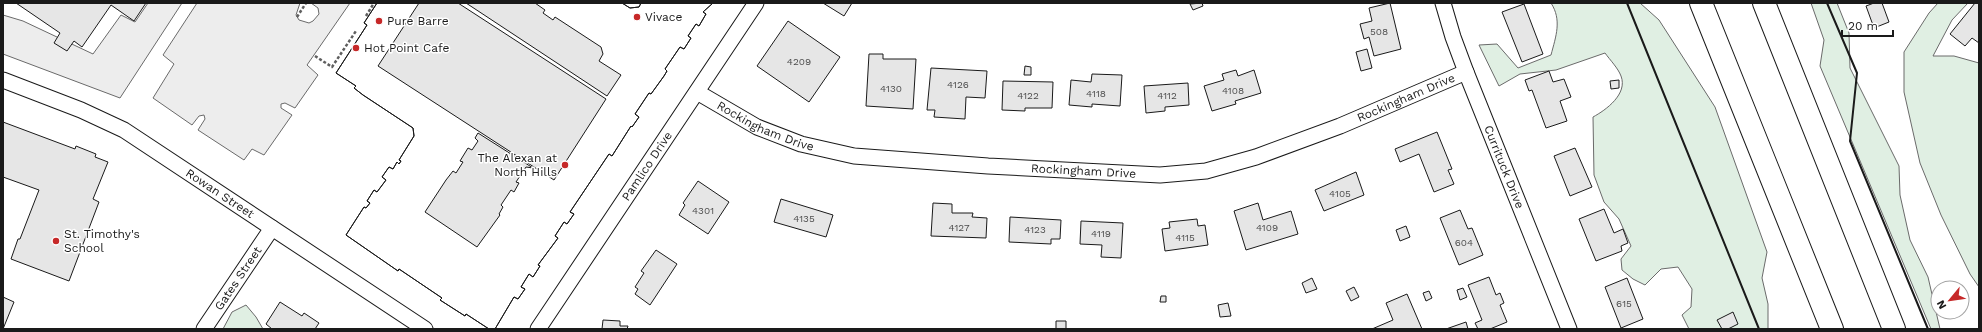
<svg xmlns="http://www.w3.org/2000/svg" width="1982" height="332" viewBox="0 0 1982 332" font-family="'Work Sans',sans-serif">
<style>
.green{fill:#e0efe3;stroke:#6a6a6a}
.parking{fill:#ededed;stroke:#6a6a6a}
.building{fill:#e6e6e6;stroke:#1a1a1a;fill-rule:evenodd}
.lines{fill:none;stroke-linecap:round;stroke-linejoin:round}
.street-casing{stroke:#1a1a1a;stroke-width:17}
.highway-casing{stroke:#1a1a1a;stroke-width:24}
.path{stroke:#5f5f5f;stroke-width:2.5;stroke-dasharray:3 2;stroke-linecap:butt}
.street{stroke:#fff;stroke-width:15}
.highway{stroke:#fff;stroke-width:22}
.wall{stroke:#1a1a1a;stroke-width:2}
.poi-dot{fill:#c62828;stroke:#fff;stroke-width:1.5}
.labels{text-anchor:middle;dominant-baseline:central;stroke-width:3;stroke-linejoin:round;paint-order:stroke}
.number-label{font-size:10px;fill:#4d4d4d}
.poi-label{font-size:12px;fill:#1a1a1a;stroke:#fff;text-anchor:start}
.street-label{font-size:12px;fill:#1a1a1a;stroke:#fff}
</style>
<rect width="100%" height="100%" fill="#fff"/>
<path class="green" d="M1551,3H1640L1659,20L1715,107L1767,252L1762,278L1768,304V329H1689L1682,315L1691,307L1692,289L1678,267L1661,269L1645,285L1633,279L1622,270L1621,259L1631,246L1619,219L1604,202L1594,175L1593,117C1606,110 1628,94 1621,76C1618,68 1610,60 1605,53L1556,70L1520,74L1499,86L1479,45L1497,44L1518,68L1551,55C1556,36 1562,20 1551,3Z
M1811,3H1837L1849,33L1850,68L1899,166L1900,195L1910,240L1928,277L1940,329H1931L1820,66L1824,40Z
M1938,3H1968L1952,20L1933,56H1954L1979,63V287L1970,274L1941,215L1920,163L1904,92V52L1929,13Z
M246,305L256,317L263,329H223L232,312Z"/>
<path class="parking" d="M148,3H182L120,98L3,54V15L23,21L93,54L121,15L135,22Z
M197,3H300L296,15L299,20L309,23L313,21L319,14L318,8L311,3H350L307,65L318,75L295,108L285,103L281,104V108L292,115L264,155L252,149L244,160L198,130L205,119L204,115L199,116L192,125L153,98L174,64L163,55Z"/>
<path class="building" d="M16,3H146L134,21L111,5L82,47L74,41L67,51L54,43L60,33Z
M377,3H466L607,96L621,75L599,61L603,54L601,47L555,17L553,20L543,13L545,10L535,3H622L630,8L639,7L641,3H713L703,12L706,14L699,26L696,24L688,36L691,38L684,49L680,47L665,69L667,71L664,76L651,94L649,93L635,114L639,117L632,127L631,126L612,156L609,154L570,212L574,214L567,224L564,222L555,236L558,238L538,265L540,266L533,277L529,274L521,287L525,289L518,299L514,297L495,329H489L466,314L465,316L440,300L442,298L399,269L398,271L346,235L364,207L366,208L370,203L367,201L374,190L377,192L386,180L382,177L389,167L393,169L397,162L399,164L401,161L399,160L414,136L413,128L363,95L354,88L356,86L336,73L367,25L364,23ZM478,133L533,168L526,167L516,182L519,183L514,192L511,190L501,205L503,207L499,214L500,215L477,247L425,212L446,180L453,171L456,173L463,162L460,161L468,148L472,150L478,141L475,138Z
M377,3H622L630,8L639,7L641,3H713L703,12L706,14L699,26L696,24L688,36L691,38L684,49L680,47L665,69L667,71L664,76L651,94L649,93L635,114L639,117L632,127L631,126L612,156L609,154L570,212L574,214L567,224L564,222L555,236L558,238L538,265L540,266L533,277L529,274L521,287L525,289L518,299L514,297L495,329H489L466,314L465,316L440,300L442,298L399,269L398,271L346,235L364,207L366,208L370,203L367,201L374,190L377,192L386,180L382,177L389,167L393,169L397,162L399,164L401,161L399,160L414,136L413,128L363,95L354,88L356,86L336,73L367,25L364,23Z
M419,3H458L606,99L554,180L378,66Z
M823,3H852L844,16Z
M1202,3L1203,6L1193,10L1190,4Z
M1390,3L1401,49L1374,56L1369,37L1364,39L1360,24L1372,21L1369,8Z
M1874,3H1882L1889,22L1874,28L1866,6Z
M1975,3H1979V43L1972,38L1965,46L1950,34Z
M1524,4L1543,54L1522,62L1502,12Z
M788,21L840,57L809,102L757,66Z
M1367,49L1372,68L1361,71L1356,52Z
M869,54H883V59H916L913,109L866,106Z
M1025,66L1031,67V75H1024Z
M931,68L987,71L985,98L966,97L965,119L934,117L935,110H927Z
M1236,70L1238,76L1254,70L1261,93L1235,101L1236,104L1212,111L1204,86L1224,80L1222,74Z
M1549,71L1553,82L1564,79L1571,97L1560,101L1567,121L1546,128L1532,90L1529,91L1525,80Z
M1092,74L1122,75L1120,106L1092,104V107L1069,105L1071,80L1091,82Z
M1619,80V88L1611,89L1610,81Z
M1003,81L1053,82L1052,108H1025V111L1002,110Z
M1188,83L1189,105L1165,107V111L1146,113L1144,86Z
M3,122L75,149L76,146L96,154L95,157L108,162L93,199L99,202L69,281L11,259L18,239H20L39,190L3,177Z
M1437,132L1452,169L1448,170L1454,184L1434,192L1419,154L1400,162L1395,149Z
M1575,148L1592,187L1570,196L1554,156Z
M1356,172L1364,195L1324,211L1315,190Z
M698,181L729,202L708,234L679,215L685,205L683,203Z
M781,199L833,215L826,237L774,222Z
M933,203L952,204V213H973L972,217L987,218L986,238L931,236Z
M1258,203L1263,220L1291,211L1298,234L1246,250L1234,211Z
M1604,209L1614,233L1623,229L1628,243L1621,246L1622,251L1596,261L1579,219Z
M1460,210L1468,229L1472,228L1483,255L1459,265L1440,218Z
M1010,217L1061,220L1060,239H1051V244L1009,242Z
M1197,219L1198,226L1205,225L1208,245L1165,251L1162,229L1170,228L1169,222Z
M1081,221L1123,223L1121,258L1101,257L1102,245L1080,244Z
M1406,226L1410,237L1400,241L1396,230Z
M656,250L677,264L650,305L635,294L638,289L635,287L644,273L641,271Z
M1489,277L1496,295L1500,293L1504,303L1500,305L1507,322L1490,329H1478L1475,323L1482,320L1468,285Z
M1312,278L1317,289L1306,293L1302,283Z
M1627,278L1643,319L1621,328L1605,287Z
M1354,287L1359,297L1351,301L1346,291Z
M1463,288L1467,297L1460,300L1457,290Z
M1429,291L1432,298L1426,301L1423,293Z
M1407,294L1422,329H1372L1393,320L1386,303Z
M1161,296H1166V302H1160Z
M3,297L14,302L3,329Z
M280,302L302,316L304,313L319,323L315,329H272L266,324Z
M1228,303L1231,316L1220,317L1218,305Z
M1733,312L1738,324L1728,329H1722L1717,320Z
M603,320L620,321V326H628L627,329H602Z
M1056,321H1066V329H1056Z
M1466,322L1468,329H1446Z"/>
<g class="lines">
<defs>
<g id="street">
<path id="s1" d="M1443,3L1453,37L1466,72L1569,329"/>
<path id="s2" d="M3,80L81,110L124,130L425,329"/>
<path id="s3" d="M697,92L757,127L801,144L854,156L988,166L1160,175L1206,171L1256,157L1340,126L1466,72"/>
<path id="s4" d="M204,329L272,228"/>
<path id="s5" d="M538,329L756,3"/>
</g>
<path id="highway" d="M1701,3L1832,329
M1764,3L1894,329"/>
</defs>
<use href="#street" class="street-casing"/>
<use href="#highway" class="highway-casing"/>
<path class="path" d="M366,16L374,3
M297,17L306,3
M315,56L332,67L356,31"/>
<use href="#street" class="street"/>
<use href="#highway" class="highway"/>
<path class="wall" d="M1627,3L1759,329
M1827,3L1857,73L1850,141L1928,329"/>
</g>
<g class="poi-dot">
<circle cx="637" cy="17" r="4"/>
<circle cx="379" cy="21" r="4"/>
<circle cx="356" cy="48" r="4"/>
<circle cx="565" cy="165" r="4"/>
<circle cx="56" cy="241" r="4"/>
</g>
<g class="labels">
<g class="number-label">
<text x="1379" y="31">508</text>
<text x="799" y="61">4209</text>
<text x="958" y="84">4126</text>
<text x="891" y="88">4130</text>
<text x="1233" y="90">4108</text>
<text x="1096" y="93">4118</text>
<text x="1028" y="95">4122</text>
<text x="1167" y="95">4112</text>
<text x="1340" y="193">4105</text>
<text x="703" y="210">4301</text>
<text x="804" y="218">4135</text>
<text x="959" y="227">4127</text>
<text x="1267" y="227">4109</text>
<text x="1035" y="229">4123</text>
<text x="1101" y="233">4119</text>
<text x="1185" y="237">4115</text>
<text x="1464" y="242">604</text>
<text x="1624" y="303">615</text>
</g>
<g class="poi-label">
<text x="645" y="17">Vivace</text>
<text x="387" y="21">Pure Barre</text>
<text x="364" y="48">Hot Point Cafe</text>
<text x="557" y="158" text-anchor="end">The Alexan at<tspan x="557" dy="14">North Hills</tspan></text>
<text x="64" y="234">St. Timothy's<tspan x="64" dy="14">School</tspan></text>
</g>
<g class="street-label">
<text stroke="none"><textPath href="#s3" startOffset="737">Rockingham Drive</textPath></text>
<text stroke="none"><textPath href="#s3" startOffset="77">Rockingham Drive</textPath></text>
<text stroke="none"><textPath href="#s5" startOffset="196">Pamlico Drive</textPath></text>
<text stroke="none"><textPath href="#s1" startOffset="175">Currituck Drive</textPath></text>
<text stroke="none"><textPath href="#s3" startOffset="401">Rockingham Drive</textPath></text>
<text stroke="none"><textPath href="#s2" startOffset="246">Rowan Street</textPath></text>
<text stroke="none"><textPath href="#s4" startOffset="61">Gates Street</textPath></text>
</g>
</g>
<rect width="1982" height="332" fill="none" stroke="#1a1a1a" stroke-width="8"/>
<g transform="translate(1950 300) rotate(241)"><circle r="19" fill="#ffffff" stroke="#a3a3a3"/>
<path d="M0-3L7 15L0 10L-7 15Z" fill="#c62828"/>
<text y="-6" font-size="11" font-weight="bold" text-anchor="middle" fill="#1a1a1a">N</text>
</g>
<path d="M1842 30v6h51v-6" fill="none" stroke="#1a1a1a" stroke-width="2"/>
<text x="1848" y="30" font-size="12" fill="#1a1a1a" stroke="#ffffff" stroke-width="3" paint-order="stroke">20 m</text>
</svg>
